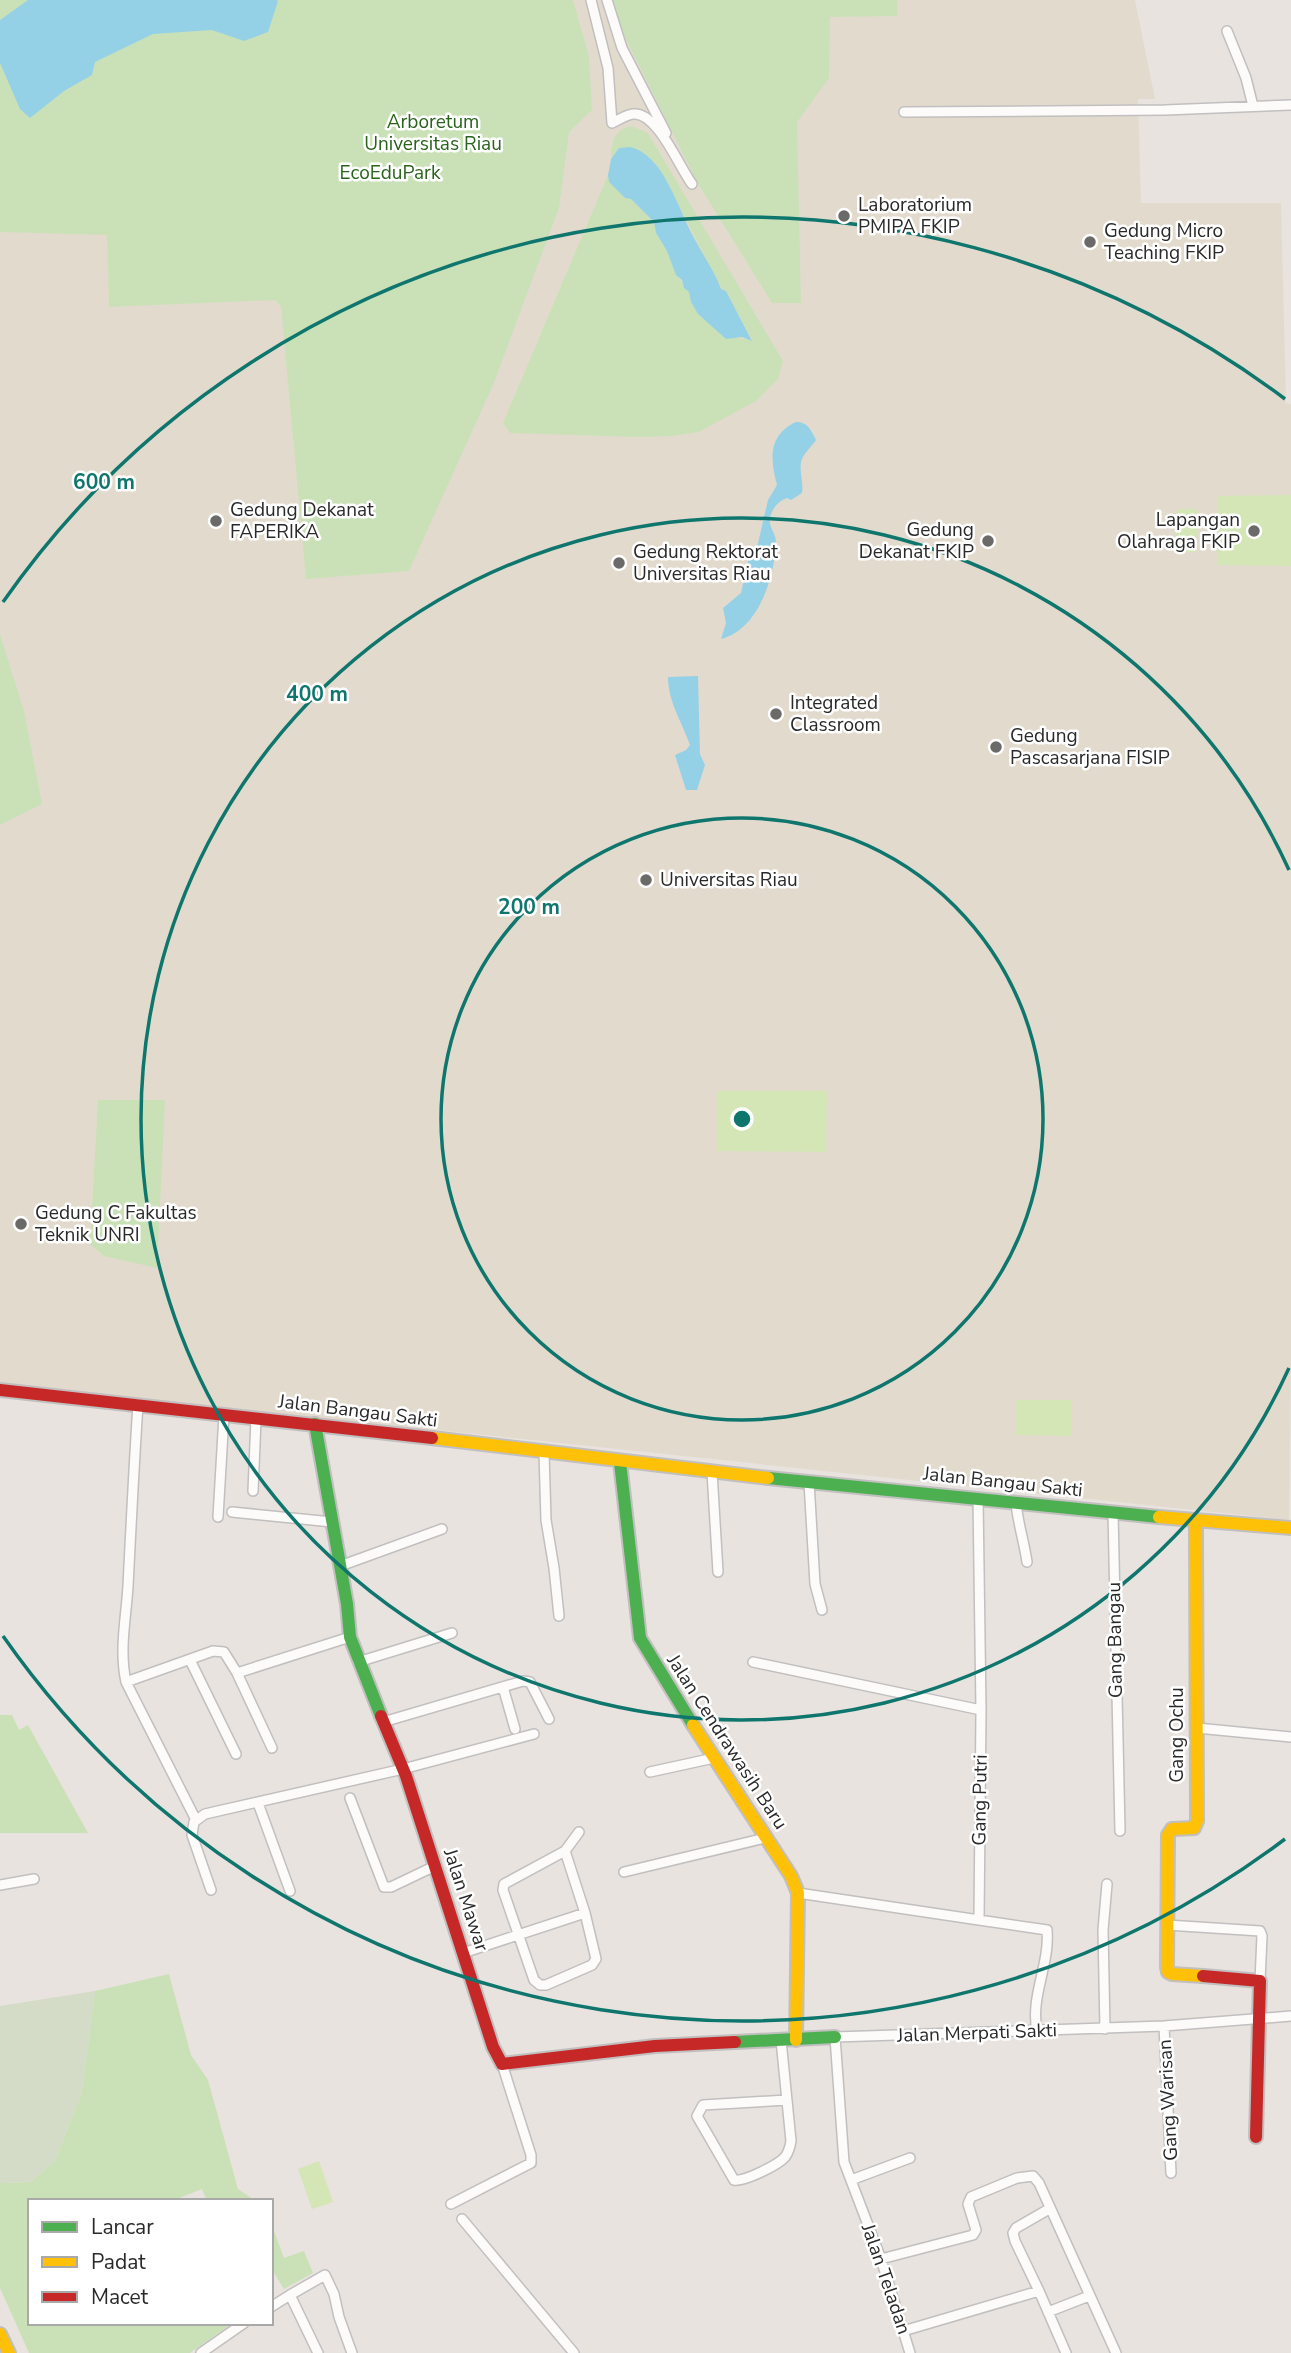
<svg xmlns="http://www.w3.org/2000/svg" width="1291" height="2353" viewBox="0 0 1291 2353" font-family="'Nunito Sans',sans-serif">
<style>
.education{fill:#e2dbcd}
.green{fill:#cae1b8}
.cemetery{fill:#d4dbc6}
.pitch{fill:#d4e5b6}
.water{fill:#95d1e6}
.lines{fill:none;stroke-linecap:round;stroke-linejoin:round}
.street-casing{stroke:#c1bfbf;stroke-width:12}
.fast-casing{stroke:#c1bfbf;stroke-width:16}
.slow-casing{stroke:#c1bfbf;stroke-width:16}
.jam-casing{stroke:#c1bfbf;stroke-width:16}
.street{stroke:#fcfbfa;stroke-width:9}
.fast{stroke:#4caf50;stroke-width:12}
.slow{stroke:#ffc107;stroke-width:12}
.jam{stroke:#c62828;stroke-width:12}
.ring{fill:none;stroke:#0f766e;stroke-width:3.5}
.poi-dot{fill:#6c6a68;stroke:#fff;stroke-width:2.5}
.labels{text-anchor:middle;dominant-baseline:central;stroke-width:5;stroke-linejoin:round;paint-order:stroke}
.park-label{font-size:19px;fill:#2a631c;stroke:#fff}
.poi-label{font-size:19px;fill:#292929;stroke:#fff;text-anchor:start}
.street-label{font-size:19px;fill:#292929;stroke:#fff}
.centre{fill:#0f766e;stroke:#fff;stroke-width:3.5}
.ring-label{font-size:21px;text-anchor:middle;font-weight:bold;fill:#0f766e;stroke:#fff;stroke-width:5;stroke-linejoin:round;paint-order:stroke}
</style>
<rect width="100%" height="100%" fill="#e8e3de"/>
<path class="education" d="M0,0H1135L1155,99H1138L1141,203H1281L1286,403L1291,404V1356L1289,1520L0,1384Z"/>
<path class="green" d="M0,0H573L589,57L592,110L569,132L559,208L493,385L409,571L306,579L281,307L276,300L109,307L107,235L0,232Z
M613,0H897V16L830,17L829,78L797,122L801,303H772L697,182L623,33Z
M631,126L648,133L783,361L778,379L756,401L699,432L672,436L637,437L510,433L503,423L608,175L610,183L625,197L631,199L654,222L656,233L667,251L676,274L689,292L691,302L698,314L711,325L732,337L752,340L726,291L721,289L670,188L654,162L619,148L611,159C611,144 614,129 631,126Z
M0,634L24,711L42,804L0,825Z
M98,1100H165L157,1268L104,1256L90,1244Z
M0,1715H12L19,1730L28,1725L88,1833H0Z
M169,1974L191,2055L208,2080L238,2189L256,2201H207L202,2189L172,2201H30V2323H233L190,2353H29L0,2288V2183L31,2182L55,2160L82,2092L95,1991Z
M271,2223L284,2258L304,2251L313,2273L284,2289L271,2268Z"/>
<path class="cemetery" d="M95,1991L82,2092L55,2160L31,2182L0,2183V2006Z"/>
<path class="pitch" d="M1291,495V566L1217,565V496Z
M1177,509H1198L1196,552H1175Z
M718,1091H827L826,1152L718,1151Z
M1016,1400H1072L1071,1436L1016,1435Z
M319,2161L333,2202L312,2209L298,2169Z"/>
<path class="water" d="M28,0H276L278,1L268,32L244,41L212,30L153,34L95,62L92,75L64,91L30,118L20,109L0,63V20Z
M630,147C663,154 678,208 693,236C702,254 714,270 721,289L726,291L752,341L742,337L726,339L698,314L691,302L689,292L684,288L682,280L676,275L667,251L656,233L654,222L631,199L625,198L609,182L608,175L611,159L619,148Z
M796,422C808,422 811,430 816,440C812,446 805,452 802,459C798,469 804,482 802,493L791,500L787,498C778,501 772,509 770,518C768,527 777,534 776,544C774,579 758,630 721,639L726,623L723,608L741,593L748,561L756,552L768,500L777,485C770,459 768,435 796,422Z
M698,676L700,754L705,765L697,790H686L675,755L686,750L690,745C682,722 668,702 668,677Z"/>
<g class="lines">
<defs>
<path id="street" d="M591,0L608,68L612,123C619,120 625,115 633,114C657,111 679,167 692,184
M607,0L622,48L666,133
M1227,31L1246,78L1253,106
M904,112L1165,110L1291,105
M138,1404C134,1465 131,1526 128,1586C126,1619 119,1649 126,1682L196,1820
M544,1453L546,1520L554,1568L559,1616
M712,1472L718,1572
M809,1482L815,1584L822,1610
M253,1491L256,1419
M1016,1503C1018,1524 1024,1541 1027,1562
M232,1512L332,1522
M1113,1512L1120,1831
M218,1517L224,1415
M340,1566L442,1529
M190,1660L236,1754
M358,1662L452,1633
M753,1662L981,1710
M237,1673L350,1637
M126,1682L213,1651L224,1652L237,1673L272,1748
M503,1687L515,1729
M383,1722L523,1681L530,1682L549,1719
M1197,1728L1291,1737
M650,1772L714,1758
M350,1798L384,1887H391L435,1866
M258,1803L290,1891
M565,1851L585,1913L596,1959L592,1965L546,1985H540L534,1980L503,1890L504,1884Z
M565,1851L579,1832
M624,1872L765,1838
M0,1885L34,1879
M211,1890L192,1835L194,1822L205,1814L403,1769L534,1734
M798,1893L979,1920L981,1710L978,1498
M979,1920L1047,1930C1050,1965 1030,1996 1037,2031
M1167,1925L1260,1931L1262,1936L1260,1981
M463,1953L585,1913
M1164,2026L1171,2173
M1105,2029L1103,1930L1107,1884
M781,2040L791,2141C790,2147 789,2152 785,2157C778,2165 744,2182 734,2180L697,2116L703,2105L787,2100
M851,2180L910,2158
M451,2204L531,2163V2155L502,2064
M462,2219L574,2353
M881,2259L973,2235L976,2230L968,2204L971,2197L1017,2178L1033,2176L1039,2183L1116,2353
M1039,2291L1066,2353
M290,2295L325,2275L334,2294L339,2317L352,2353
M271,2307L290,2295L318,2353
M1048,2312L1089,2296
M903,2331L1039,2291L1015,2241L1013,2233L1016,2228L1049,2209
M201,2353L244,2323
M910,2353L881,2259L844,2162L835,2037L1164,2026L1291,2016"/>
<path id="fast" d="M315,1424L347,1604L350,1637L381,1716
M620,1462L640,1638L693,1725
M768,1478L1159,1517
M735,2042L835,2037"/>
<path id="slow" d="M432,1438L768,1478
M1159,1517L1291,1528
M1196,1521L1197,1821L1194,1828L1172,1829L1168,1835L1167,1967L1168,1972L1172,1974L1203,1976
M693,1725L791,1876L798,1893L796,2040
M0,2334L9,2353"/>
<path id="jam" d="M0,1390L432,1438
M381,1716L406,1776L493,2047L502,2064L655,2046L735,2042
M1203,1976L1260,1981L1256,2137"/>
</defs>
<use href="#street" class="street-casing"/>
<use href="#fast" class="fast-casing"/>
<use href="#slow" class="slow-casing"/>
<use href="#jam" class="jam-casing"/>
<use href="#street" class="street"/>
<use href="#fast" class="fast"/>
<use href="#slow" class="slow"/>
<use href="#jam" class="jam"/>
</g>
<g class="ring">
<circle cx="742" cy="1119" r="301"/>
<path d="M1289 1368A601 601 0 1 1 1289 870"/>
<path d="M1285 1839A902 902 0 0 1 3 1636M3 602A902 902 0 0 1 1285 399"/>
</g>
<g class="poi-dot">
<circle cx="844" cy="216" r="7"/>
<circle cx="1090" cy="242" r="7"/>
<circle cx="216" cy="521" r="7"/>
<circle cx="1254" cy="531" r="7"/>
<circle cx="988" cy="541" r="7"/>
<circle cx="619" cy="563" r="7"/>
<circle cx="776" cy="714" r="7"/>
<circle cx="996" cy="747" r="7"/>
<circle cx="646" cy="880" r="7"/>
<circle cx="21" cy="1224" r="7"/>
</g>
<g class="labels">
<g class="park-label">
<text x="433" y="122">Arboretum<tspan x="433" dy="22">Universitas Riau</tspan></text>
<text x="390" y="173">EcoEduPark</text>
</g>
<g class="poi-label">
<text x="858" y="205">Laboratorium<tspan x="858" dy="22">PMIPA FKIP</tspan></text>
<text x="1104" y="231">Gedung Micro<tspan x="1104" dy="22">Teaching FKIP</tspan></text>
<text x="230" y="510">Gedung Dekanat<tspan x="230" dy="22">FAPERIKA</tspan></text>
<text x="1240" y="520" text-anchor="end">Lapangan<tspan x="1240" dy="22">Olahraga FKIP</tspan></text>
<text x="974" y="530" text-anchor="end">Gedung<tspan x="974" dy="22">Dekanat FKIP</tspan></text>
<text x="633" y="552">Gedung Rektorat<tspan x="633" dy="22">Universitas Riau</tspan></text>
<text x="790" y="703">Integrated<tspan x="790" dy="22">Classroom</tspan></text>
<text x="1010" y="736">Gedung<tspan x="1010" dy="22">Pascasarjana FISIP</tspan></text>
<text x="660" y="880">Universitas Riau</text>
<text x="35" y="1213">Gedung C Fakultas<tspan x="35" dy="22">Teknik UNRI</tspan></text>
</g>
<g class="street-label">
<text transform="translate(358 1411) rotate(7)">Jalan Bangau Sakti</text>
<text transform="translate(1003 1482) rotate(6)">Jalan Bangau Sakti</text>
<text transform="translate(1115 1640) rotate(-91)">Gang Bangau</text>
<text transform="translate(1177 1735) rotate(-90)">Gang Ochu</text>
<text transform="translate(727 1742) rotate(57)">Jalan Cendrawasih Baru</text>
<text transform="translate(980 1800) rotate(-89)">Gang Putri</text>
<text transform="translate(466 1900) rotate(72)">Jalan Mawar</text>
<text transform="translate(977 2033) rotate(-2)">Jalan Merpati Sakti</text>
<text transform="translate(1168 2100) rotate(-93)">Gang Warisan</text>
<text transform="translate(886 2279) rotate(71)">Jalan Teladan</text>
</g>
</g>
<circle cx="742" cy="1119" r="10" class="centre"/>
<g class="ring-label">
<text x="104" y="489">600 m</text>
<text x="317" y="701">400 m</text>
<text x="529" y="914">200 m</text>
</g>
<rect x="28" y="2199" width="245" height="126" fill="#ffffff" stroke="#a9a9a9" stroke-width="2"/>
<rect x="42" y="2222" width="35" height="10" fill="#4caf50" stroke="#a9a9a9" stroke-width="2"/>
<text x="91" y="2234" font-size="21" fill="#292929">Lancar</text>
<rect x="42" y="2257" width="35" height="10" fill="#ffc107" stroke="#a9a9a9" stroke-width="2"/>
<text x="91" y="2269" font-size="21" fill="#292929">Padat</text>
<rect x="42" y="2292" width="35" height="10" fill="#c62828" stroke="#a9a9a9" stroke-width="2"/>
<text x="91" y="2304" font-size="21" fill="#292929">Macet</text>
</svg>
